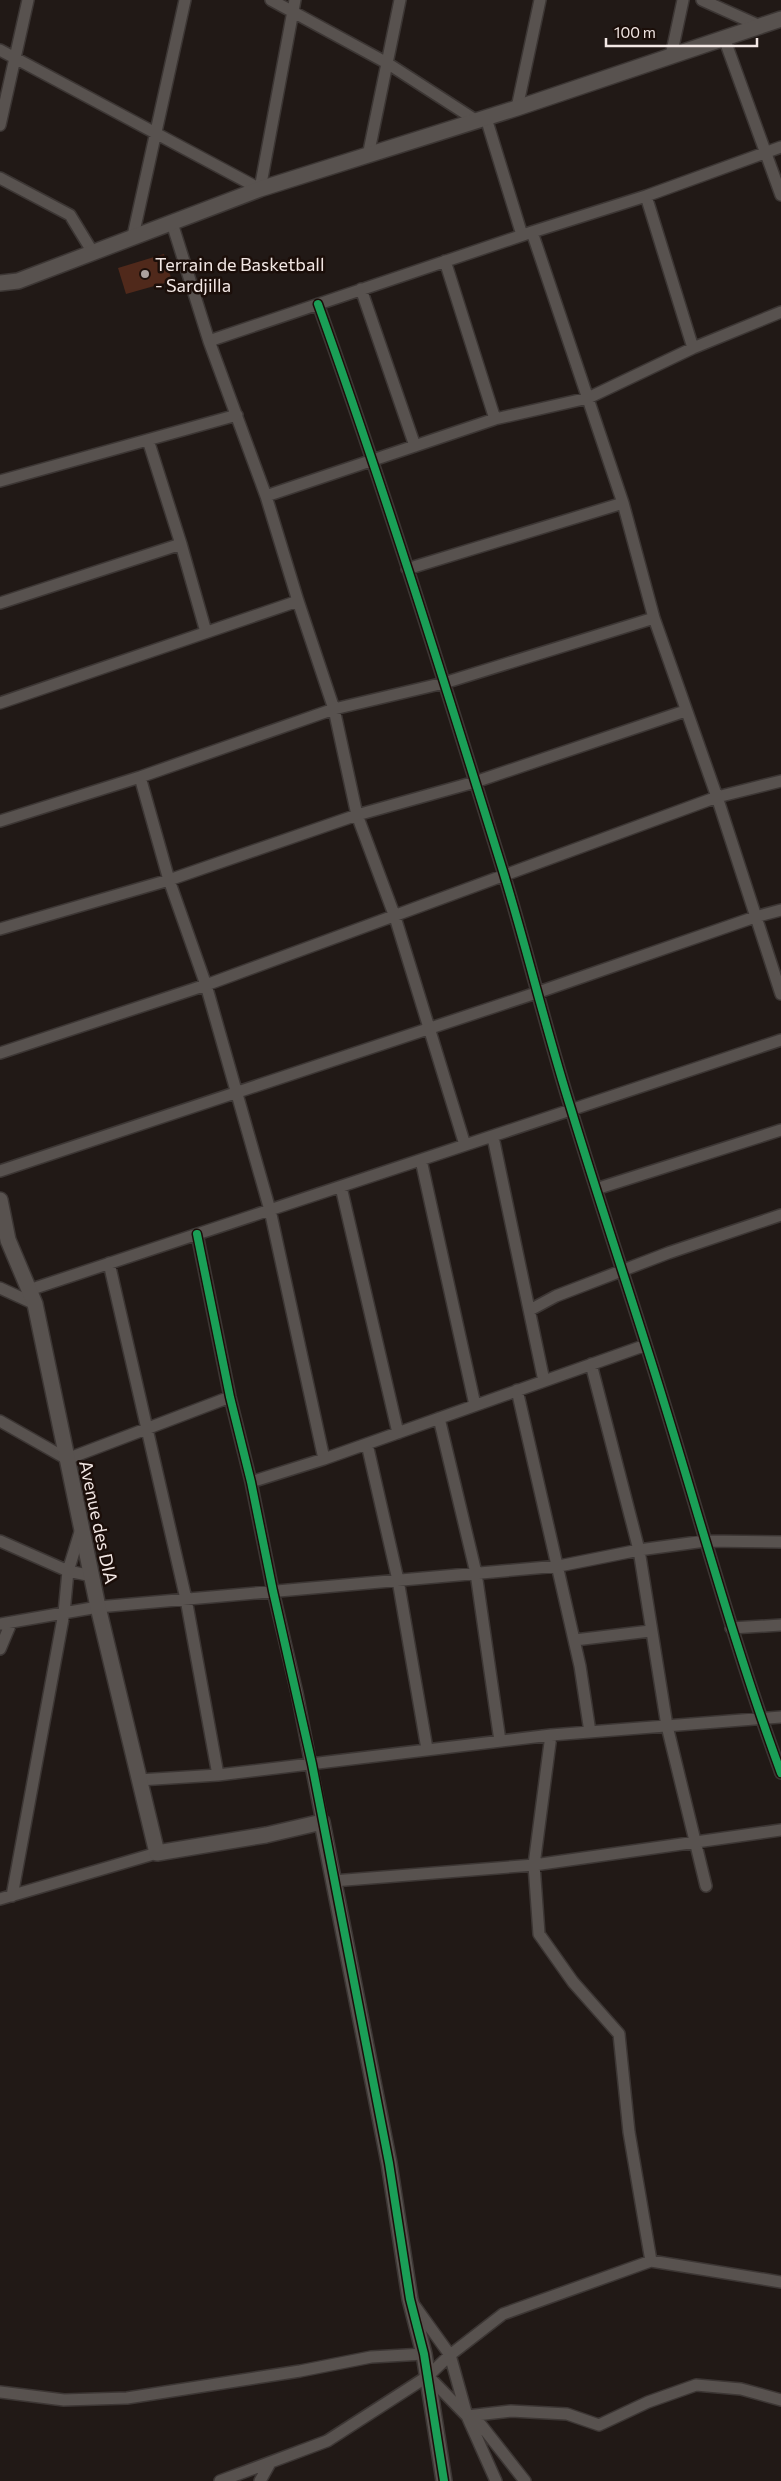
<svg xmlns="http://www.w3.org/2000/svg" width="781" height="2481" viewBox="0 0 781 2481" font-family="Commissioner,sans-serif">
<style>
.green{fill:#50291b}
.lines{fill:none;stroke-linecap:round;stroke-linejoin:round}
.minor-casing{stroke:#3c3634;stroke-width:14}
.tertiary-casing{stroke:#3c3634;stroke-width:18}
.minor{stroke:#58524f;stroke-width:11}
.tertiary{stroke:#58524f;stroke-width:15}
.cycleway-casing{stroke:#1b0e09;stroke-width:11}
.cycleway{stroke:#1a9f57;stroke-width:8}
.poi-dot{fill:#aaa09d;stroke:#1b0e09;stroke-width:2}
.labels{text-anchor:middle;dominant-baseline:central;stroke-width:5;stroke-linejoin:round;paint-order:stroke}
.poi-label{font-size:18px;fill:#f3e8e5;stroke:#1b0e09;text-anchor:start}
.street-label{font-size:18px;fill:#f3e8e5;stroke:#1b0e09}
</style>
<rect width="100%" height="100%" fill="#211916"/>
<path class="green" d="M164,254L172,281L126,294L118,268Z"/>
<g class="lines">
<defs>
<path id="minor" d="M271,0L387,63L477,121
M702,0L760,26
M724,38L781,195
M0,50L260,189L295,0
M671,56L683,0
M517,108L540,0
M486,118L522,235
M0,125L28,0
M368,156L400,0
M0,178L70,215L92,251
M646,196L693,348
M172,223L209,341L266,496L298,601L334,709L357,815L395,917L465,1145
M532,232L623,503L654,618L717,797L781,994
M133,236L185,0
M445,261L495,419
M361,289L415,446
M318,304C385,491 444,681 503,871C527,949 546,1030 571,1109C595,1188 621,1266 646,1345C692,1488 729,1632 781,1773
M209,341L532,232L646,196L781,147
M148,440L181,544L206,632
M0,481L237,415
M266,496L495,419L588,398L693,348L781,312
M407,569L623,503
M0,603L181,544
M0,703L298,601
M140,777L169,880L206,985L270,1210L324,1459
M0,821L140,777L334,709L444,683L654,618
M0,929L169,880L357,815L475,782L685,711
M0,1053L206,985L717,797L781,781
M493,1137L544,1381
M421,1160L475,1405
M0,1171L536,993L755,917L781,910
M341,1187L398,1433
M596,1189L781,1130
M197,1234L230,1397L251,1482L273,1591L297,1693L322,1822
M109,1263L186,1599L218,1775
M0,1288L35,1304
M29,1290L781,1040
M530,1310L556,1296L668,1253L781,1215
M591,1364L639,1550L667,1726L706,1886
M517,1390L580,1666L590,1732
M439,1418L476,1573L500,1741
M0,1421L67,1459L230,1397
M367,1444L398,1580L427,1749
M251,1482L324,1459L646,1345
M0,1541L68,1571L92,1576
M0,1624L98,1607L559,1566L639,1550L705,1541L781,1542
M731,1628L781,1625
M575,1640L650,1631
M0,1649L11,1623
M551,1735L534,1865L539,1934L573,1982L619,2034L629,2132L651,2261
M139,1780L218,1775L551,1735L781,1717
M333,1881L534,1865L781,1830
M12,1896L64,1613L68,1571L81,1529
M0,1899L157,1853
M414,2305L450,2355L467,2416L496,2481
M428,2376L467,2416L481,2425L525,2481
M0,2392L64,2400L127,2398L300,2371L371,2357L424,2354
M467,2416L511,2411L567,2414L599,2425L648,2402L696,2385L741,2389L781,2400
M220,2481L327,2441L428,2376L450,2355L503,2314L651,2261L781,2282
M260,2481L270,2463"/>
<path id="tertiary" d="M0,283L18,281L260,189L517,108L781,19
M0,1200L8,1240L35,1304L98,1607L157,1853L266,1835L322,1822L389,2163L410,2299L424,2354L444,2481"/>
</defs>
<use href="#minor" class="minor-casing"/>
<use href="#tertiary" class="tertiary-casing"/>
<use href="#minor" class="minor"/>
<use href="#tertiary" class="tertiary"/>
<defs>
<path id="cycleway" d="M318,304C385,491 444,681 503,871C527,949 546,1030 571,1109C595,1188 621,1266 646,1345C692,1488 729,1632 781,1773
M197,1234L230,1397L251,1482L273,1591L312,1764L389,2163L410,2299L424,2354L444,2481"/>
</defs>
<use href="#cycleway" class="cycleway-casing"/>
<use href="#cycleway" class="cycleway"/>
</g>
<circle class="poi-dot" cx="145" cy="274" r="5"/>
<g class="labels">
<g class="poi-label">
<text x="155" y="264">Terrain de Basketball<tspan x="155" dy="21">- Sardjilla</tspan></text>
</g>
<g class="street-label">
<text transform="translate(99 1522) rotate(78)">Avenue des DIA</text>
</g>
</g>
<path d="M606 38v8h151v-8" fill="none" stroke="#f3e8e5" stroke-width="2.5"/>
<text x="614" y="38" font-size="15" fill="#f3e8e5" stroke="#1b0e09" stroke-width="4" paint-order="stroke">100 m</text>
</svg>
